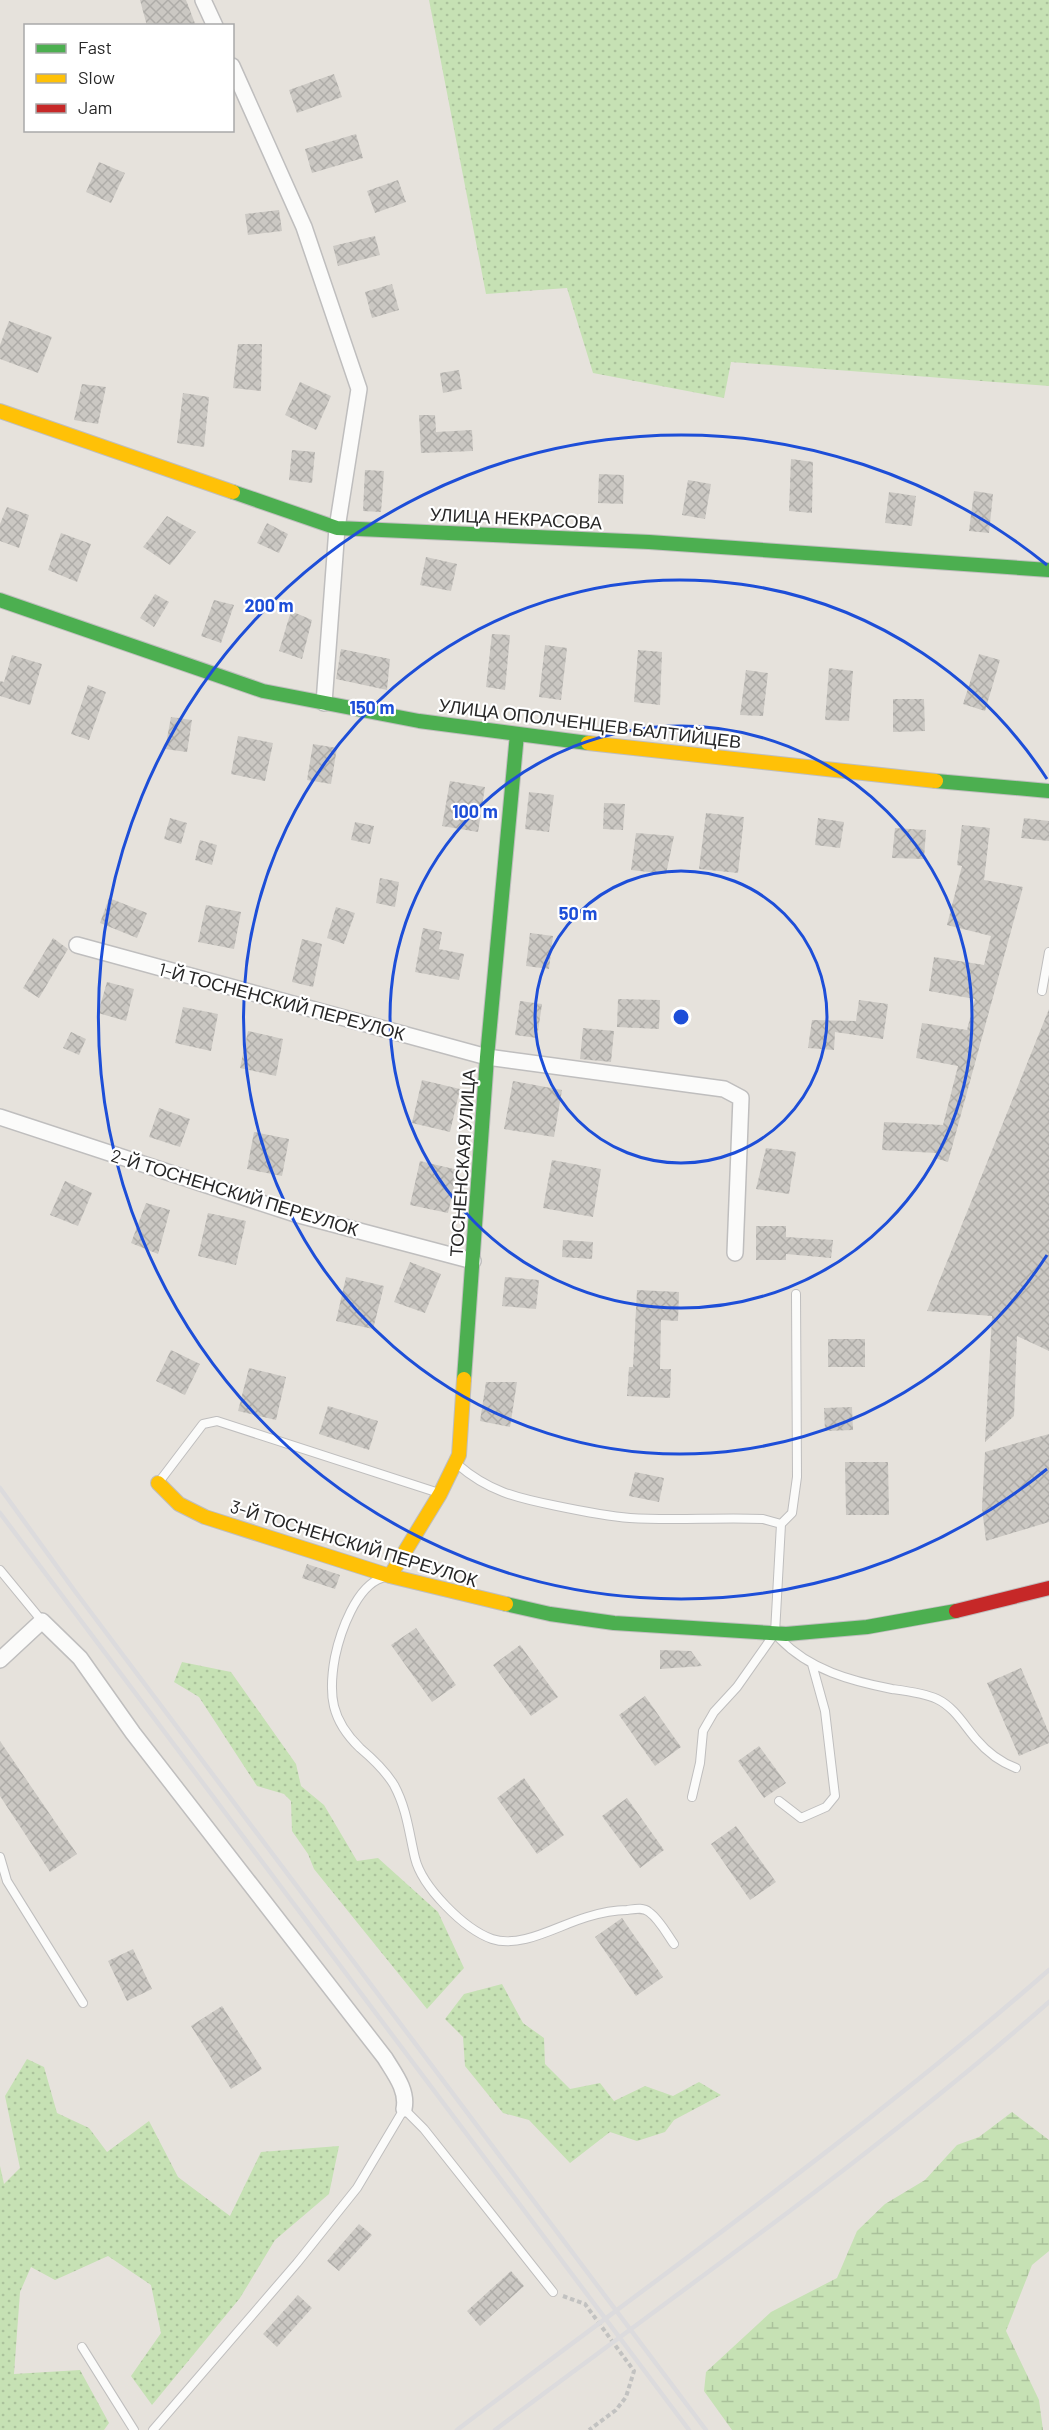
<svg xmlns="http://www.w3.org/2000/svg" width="1049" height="2430" viewBox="0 0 1049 2430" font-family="Barlow,sans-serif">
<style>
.grass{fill:url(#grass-dots)}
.wetland{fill:url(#wetland-marsh)}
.building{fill:url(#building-cross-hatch)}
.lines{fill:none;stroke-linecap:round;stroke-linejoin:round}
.lane-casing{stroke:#bfbebe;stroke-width:10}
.street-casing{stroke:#bfbebe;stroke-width:18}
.fast-casing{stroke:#bfbebe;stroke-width:16}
.slow-casing{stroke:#bfbebe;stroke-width:16}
.jam-casing{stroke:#bfbebe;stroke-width:16}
.path{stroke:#c2c2c1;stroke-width:4;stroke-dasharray:4.5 3;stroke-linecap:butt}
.lane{stroke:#fbfbfa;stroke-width:8}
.street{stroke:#fbfbfa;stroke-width:15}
.fast{stroke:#4caf50;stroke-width:14}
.slow{stroke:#ffc107;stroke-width:14}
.jam{stroke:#c62828;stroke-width:14}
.rail{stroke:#dcdbdd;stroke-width:4.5}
.ring{fill:none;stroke:#1d4ed8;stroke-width:3}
.labels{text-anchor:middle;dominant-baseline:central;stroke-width:4.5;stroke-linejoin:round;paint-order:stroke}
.street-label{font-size:18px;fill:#272727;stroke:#fff}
.centre{fill:#1d4ed8;stroke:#fff;stroke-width:3}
.ring-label{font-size:18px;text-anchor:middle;font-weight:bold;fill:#1d4ed8;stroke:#fff;stroke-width:4.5;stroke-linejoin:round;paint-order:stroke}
</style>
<defs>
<pattern id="grass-dots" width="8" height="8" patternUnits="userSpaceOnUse" patternTransform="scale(1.5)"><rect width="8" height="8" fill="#c6e1b4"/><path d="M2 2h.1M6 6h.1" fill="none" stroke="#aac19b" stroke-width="1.8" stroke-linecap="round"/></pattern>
<pattern id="wetland-marsh" width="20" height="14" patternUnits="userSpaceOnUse" patternTransform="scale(1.5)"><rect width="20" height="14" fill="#c6e1b4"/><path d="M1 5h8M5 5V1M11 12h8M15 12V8" fill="none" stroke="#aac19b"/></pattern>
<pattern id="building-cross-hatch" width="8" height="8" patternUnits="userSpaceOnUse" patternTransform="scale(1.5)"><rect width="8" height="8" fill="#cbc8c3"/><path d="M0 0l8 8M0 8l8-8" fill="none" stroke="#aeaca8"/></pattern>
</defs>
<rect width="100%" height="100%" fill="#e6e2dc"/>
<path class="grass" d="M429,0H1049V386L731,362L724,398L593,373L567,288L486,294Z
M182,1662L231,1672L296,1764L301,1786L324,1805L357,1861L378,1858L438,1912L464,1968L427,2009L314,1869L308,1854L292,1831L291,1801L284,1794L257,1786L199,1697L174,1682Z
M502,1984L523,2023L544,2038L545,2064L570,2089L600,2083L614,2101L645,2086L673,2096L699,2082L721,2095L674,2120L665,2132L637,2141L610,2132L570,2163L529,2120L503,2113L465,2066L463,2037L445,2019L464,1994Z
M27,2059L44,2067L57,2113L89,2128L107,2152L149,2121L178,2177L230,2216L261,2152L339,2146L329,2194L275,2240L240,2298L152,2405L131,2376L161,2333L151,2285L108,2256L55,2280L31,2267L20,2292L14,2374L80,2370L109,2423L104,2430H0V2166L4,2184L20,2168L5,2096Z"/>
<path class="wetland" d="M1012,2112L1049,2140V2251L1032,2265L1006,2331L1039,2400L1043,2430H732L704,2391L706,2372L771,2312L837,2278L857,2231L885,2204L925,2180L957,2145L979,2137Z"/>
<path class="building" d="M140,0H186L196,26H147Z
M334,74L342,97L297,113L289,90Z
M356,134L363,158L312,173L305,149Z
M99,162L125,173L111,203L86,192Z
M398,180L406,202L375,213L367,191Z
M279,210L282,231L248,235L245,214Z
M375,236L380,255L338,266L333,246Z
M392,284L399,310L372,318L365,292Z
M9,321L52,337L38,373L0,359V345Z
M238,344H262L261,391L233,388Z
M459,370L462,389L443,393L440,373Z
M300,382L331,396L316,430L285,415Z
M82,384L106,387L98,424L74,420Z
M183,393L209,397L204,447L177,443Z
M419,415H435L436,432L472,430L473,451L421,453Z
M292,450L315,452L312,483L289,480Z
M791,459L813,462L812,513L789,511Z
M365,470L384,471L381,512L363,511Z
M599,474L624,475L623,504L598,503Z
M688,480L711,484L705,519L682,515Z
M974,491L993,494L989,533L969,531Z
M889,492L916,496L912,526L885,523Z
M7,507L29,515L19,548L0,541V524Z
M167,516L196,532L170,565L143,547Z
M267,523L288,534L279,553L257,543Z
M61,533L91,544L77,582L48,570Z
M426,557L457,564L451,591L420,585Z
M155,594L169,602L154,627L140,618Z
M214,600L234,605L221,643L201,636Z
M291,611L312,620L302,659L279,651Z
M492,634L510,635L505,690L486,687Z
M545,645L567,648L561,700L539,697Z
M341,649L390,659L387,690L336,679Z
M638,650L662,652L660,705L634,702Z
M979,654L1000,660L985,711L963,704Z
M12,655L42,664L30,705L0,696V681L4,682Z
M829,668L853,671L849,721L825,720Z
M746,670L768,673L763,716L740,715Z
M88,685L106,692L89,740L71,734Z
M893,699H924L925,731L893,732Z
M171,717L192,720L187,752L165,749Z
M238,736L273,743L265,781L231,774Z
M313,744L337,748L331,784L307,780Z
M450,781L485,787L478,832L442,826Z
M529,792L554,795L549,832L525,829Z
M604,803L625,804L623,830L603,829Z
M706,813L744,817L738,873L699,869Z
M170,818L187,823L181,844L164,839Z
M818,818L844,822L840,848L815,845Z
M1024,818L1049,821V841L1021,838Z
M355,822L374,826L370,844L351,840Z
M962,825L990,828L984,880L1023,887L948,1162L935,1158L936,1153L882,1150L884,1122L943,1125L958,1066L916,1058L922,1023L967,1030L975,999L929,991L934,957L984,965L991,936L947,925L962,866L957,865Z
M895,828L926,830L924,859L892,858Z
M636,833L674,836L666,874L631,870Z
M200,840L217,845L212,865L195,860Z
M380,878L399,882L395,907L376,903Z
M109,898L147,913L137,938L100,923Z
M206,905L241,912L234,949L198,942Z
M336,907L355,913L344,944L327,938Z
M423,928L442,932L439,949L464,954L459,980L415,972Z
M530,933L553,936L549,969L526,966Z
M53,938L68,949L39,998L23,988Z
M302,939L322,944L313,987L292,982Z
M107,982L134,989L126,1021L98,1013Z
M618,999L660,1000L659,1029L617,1027Z
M859,1000L888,1004L883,1039L835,1032L834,1050L808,1048L812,1020L856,1021Z
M520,1001L542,1004L537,1038L515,1035Z
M183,1007L218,1014L211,1051L175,1043Z
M1049,1009V1351L1017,1336L1014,1416L985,1442L992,1316L927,1311Z
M583,1028L614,1031L611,1062L580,1059Z
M248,1031L283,1039L276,1076L240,1068Z
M71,1032L86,1039L79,1055L63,1048Z
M422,1080L460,1089L450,1132L412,1123Z
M513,1081L562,1090L554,1137L504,1129Z
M159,1108L190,1119L180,1147L149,1137Z
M254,1132L289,1139L282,1176L247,1169Z
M766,1148L796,1152L789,1194L756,1189Z
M552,1160L601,1169L593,1217L543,1208Z
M420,1161L458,1170L448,1213L410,1205Z
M65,1181L92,1193L78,1226L50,1215Z
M146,1203L170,1210L158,1254L131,1243Z
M208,1213L246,1221L236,1265L198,1256Z
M756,1226H786V1237L833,1240L831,1258L786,1254V1260H756Z
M563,1240L593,1242L592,1259L562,1257Z
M410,1262L441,1274L425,1313L394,1302Z
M346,1277L384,1286L373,1329L336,1321Z
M505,1277L539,1280L536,1309L502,1306Z
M637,1290L679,1292L678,1321L661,1320L660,1369H671L670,1398L627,1396L629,1367H633Z
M828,1339H865V1367H828Z
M171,1350L200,1364L185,1395L156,1381Z
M249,1368L286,1377L276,1420L238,1411Z
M486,1382H517L510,1427L480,1421Z
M328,1406L378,1421L369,1450L319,1434Z
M852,1407L853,1430L825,1431L824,1408Z
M1049,1434V1522L986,1541L982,1508L985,1452Z
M845,1462H888L889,1515H846Z
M635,1472L664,1478L659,1502L629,1496Z
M307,1564L340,1575L335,1589L302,1578Z
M416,1628L456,1685L432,1702L391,1645Z
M520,1645L558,1697L531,1716L493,1665Z
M660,1650L691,1651L702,1666L660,1669Z
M1021,1668L1049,1733V1743L1019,1756L987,1683Z
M645,1696L681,1747L655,1766L619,1715Z
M0,1741L77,1854L50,1872L0,1796Z
M759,1746L786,1783L764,1798L738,1761Z
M524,1778L564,1835L537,1854L497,1798Z
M627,1798L664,1850L640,1868L602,1816Z
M736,1826L776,1882L750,1900L711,1844Z
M622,1918L663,1977L636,1996L595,1937Z
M133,1949L152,1989L127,2001L108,1961Z
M222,2006L262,2069L231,2089L191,2026Z
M359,2224L372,2235L339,2271L327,2261Z
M511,2271L524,2286L480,2326L467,2311Z
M298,2295L312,2308L277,2347L263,2334Z"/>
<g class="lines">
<defs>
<path id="lane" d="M1042,991L1049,952
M457,1464C488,1491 516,1498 557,1506C581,1511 605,1516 630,1518C674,1521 719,1517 763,1519L781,1524
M159,1482L203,1424L217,1421L439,1493
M0,1570L42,1621
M382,1578C356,1586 340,1633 335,1657C328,1695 331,1720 360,1748C373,1759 385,1770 394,1785C407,1809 409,1833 415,1858C422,1887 464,1929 492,1939C521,1949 559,1925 587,1917C600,1913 614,1910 627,1910C635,1909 643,1907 649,1912C659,1919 667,1934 674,1944
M780,1639C810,1670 851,1681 892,1689C907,1691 924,1693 937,1699C954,1707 964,1725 976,1739C987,1752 1000,1762 1016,1768
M692,1797L700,1763L703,1731L714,1712L737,1687L775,1633L781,1524L792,1513L797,1477L796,1294
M779,1801L801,1818L826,1807L835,1796L825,1711L812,1664
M0,1857L7,1881L83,2003
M82,2347L134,2430
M153,2430L297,2263L357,2188L404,2109L424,2129L553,2292"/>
<path id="street" d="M203,0L215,26
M232,66L304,227L359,389L337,528L324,703
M77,945L487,1057L724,1089L741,1098L735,1253
M0,1117L295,1214L473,1261
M0,1660L42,1621L80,1658L133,1733L385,2058C394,2073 408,2090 404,2109"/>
<path id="fast" d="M233,492L337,528L649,542L1049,570
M0,600L263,691L419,721L588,743
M936,781L1049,791
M464,1379L487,1057L517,734
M506,1604L550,1614L614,1623L786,1634L867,1627L956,1611"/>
<path id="slow" d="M0,411L233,492
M588,743L936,781
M158,1483L179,1504L205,1517L390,1576L506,1604
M390,1576L440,1494L459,1455L464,1379"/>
<path id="jam" d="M956,1611L1049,1588"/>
</defs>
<use href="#lane" class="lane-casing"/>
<use href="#street" class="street-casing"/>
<use href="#fast" class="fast-casing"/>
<use href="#slow" class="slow-casing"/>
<use href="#jam" class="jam-casing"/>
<path class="path" d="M563,2296L585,2304L634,2371L626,2397L616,2410L589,2430"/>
<use href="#lane" class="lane"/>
<use href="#street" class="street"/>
<use href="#fast" class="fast"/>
<use href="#slow" class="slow"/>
<use href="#jam" class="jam"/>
<path class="rail" d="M0,1488L74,1590L706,2430
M0,1513L689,2430
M457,2430C656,2279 861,2134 1049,1970
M495,2430C681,2290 874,2156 1049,2002"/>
</g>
<g class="ring">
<circle cx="681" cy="1017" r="146"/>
<circle cx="681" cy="1017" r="291"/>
<path d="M1047 1255A437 437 0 1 1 1047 779"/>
<path d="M1047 1469A582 582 0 1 1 1047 565"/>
</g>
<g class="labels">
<g class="street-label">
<text transform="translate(516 518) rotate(3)">УЛИЦА НЕКРАСОВА</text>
<text transform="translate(590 723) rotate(7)">УЛИЦА ОПОЛЧЕНЦЕВ БАЛТИЙЦЕВ</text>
<text transform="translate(282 1001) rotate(15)">1-Й ТОСНЕНСКИЙ ПЕРЕУЛОК</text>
<text transform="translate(462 1163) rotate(-86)">ТОСНЕНСКАЯ УЛИЦА</text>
<text transform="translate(235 1192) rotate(17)">2-Й ТОСНЕНСКИЙ ПЕРЕУЛОК</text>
<text transform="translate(354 1543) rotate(17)">3-Й ТОСНЕНСКИЙ ПЕРЕУЛОК</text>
</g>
</g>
<circle cx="681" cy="1017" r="9" class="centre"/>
<g class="ring-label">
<text x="269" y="612">200 m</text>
<text x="372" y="714">150 m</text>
<text x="475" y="818">100 m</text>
<text x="578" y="920">50 m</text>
</g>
<rect x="24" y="24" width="210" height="108" fill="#ffffff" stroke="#a9a9a9" stroke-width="1.5"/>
<rect x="36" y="44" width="30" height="9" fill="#4caf50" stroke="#a9a9a9" stroke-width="1.5"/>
<text x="78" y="54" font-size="18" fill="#272727">Fast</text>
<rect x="36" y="74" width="30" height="9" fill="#ffc107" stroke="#a9a9a9" stroke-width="1.5"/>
<text x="78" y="84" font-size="18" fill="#272727">Slow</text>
<rect x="36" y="104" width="30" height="9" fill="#c62828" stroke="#a9a9a9" stroke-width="1.5"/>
<text x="78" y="114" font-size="18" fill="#272727">Jam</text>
</svg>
